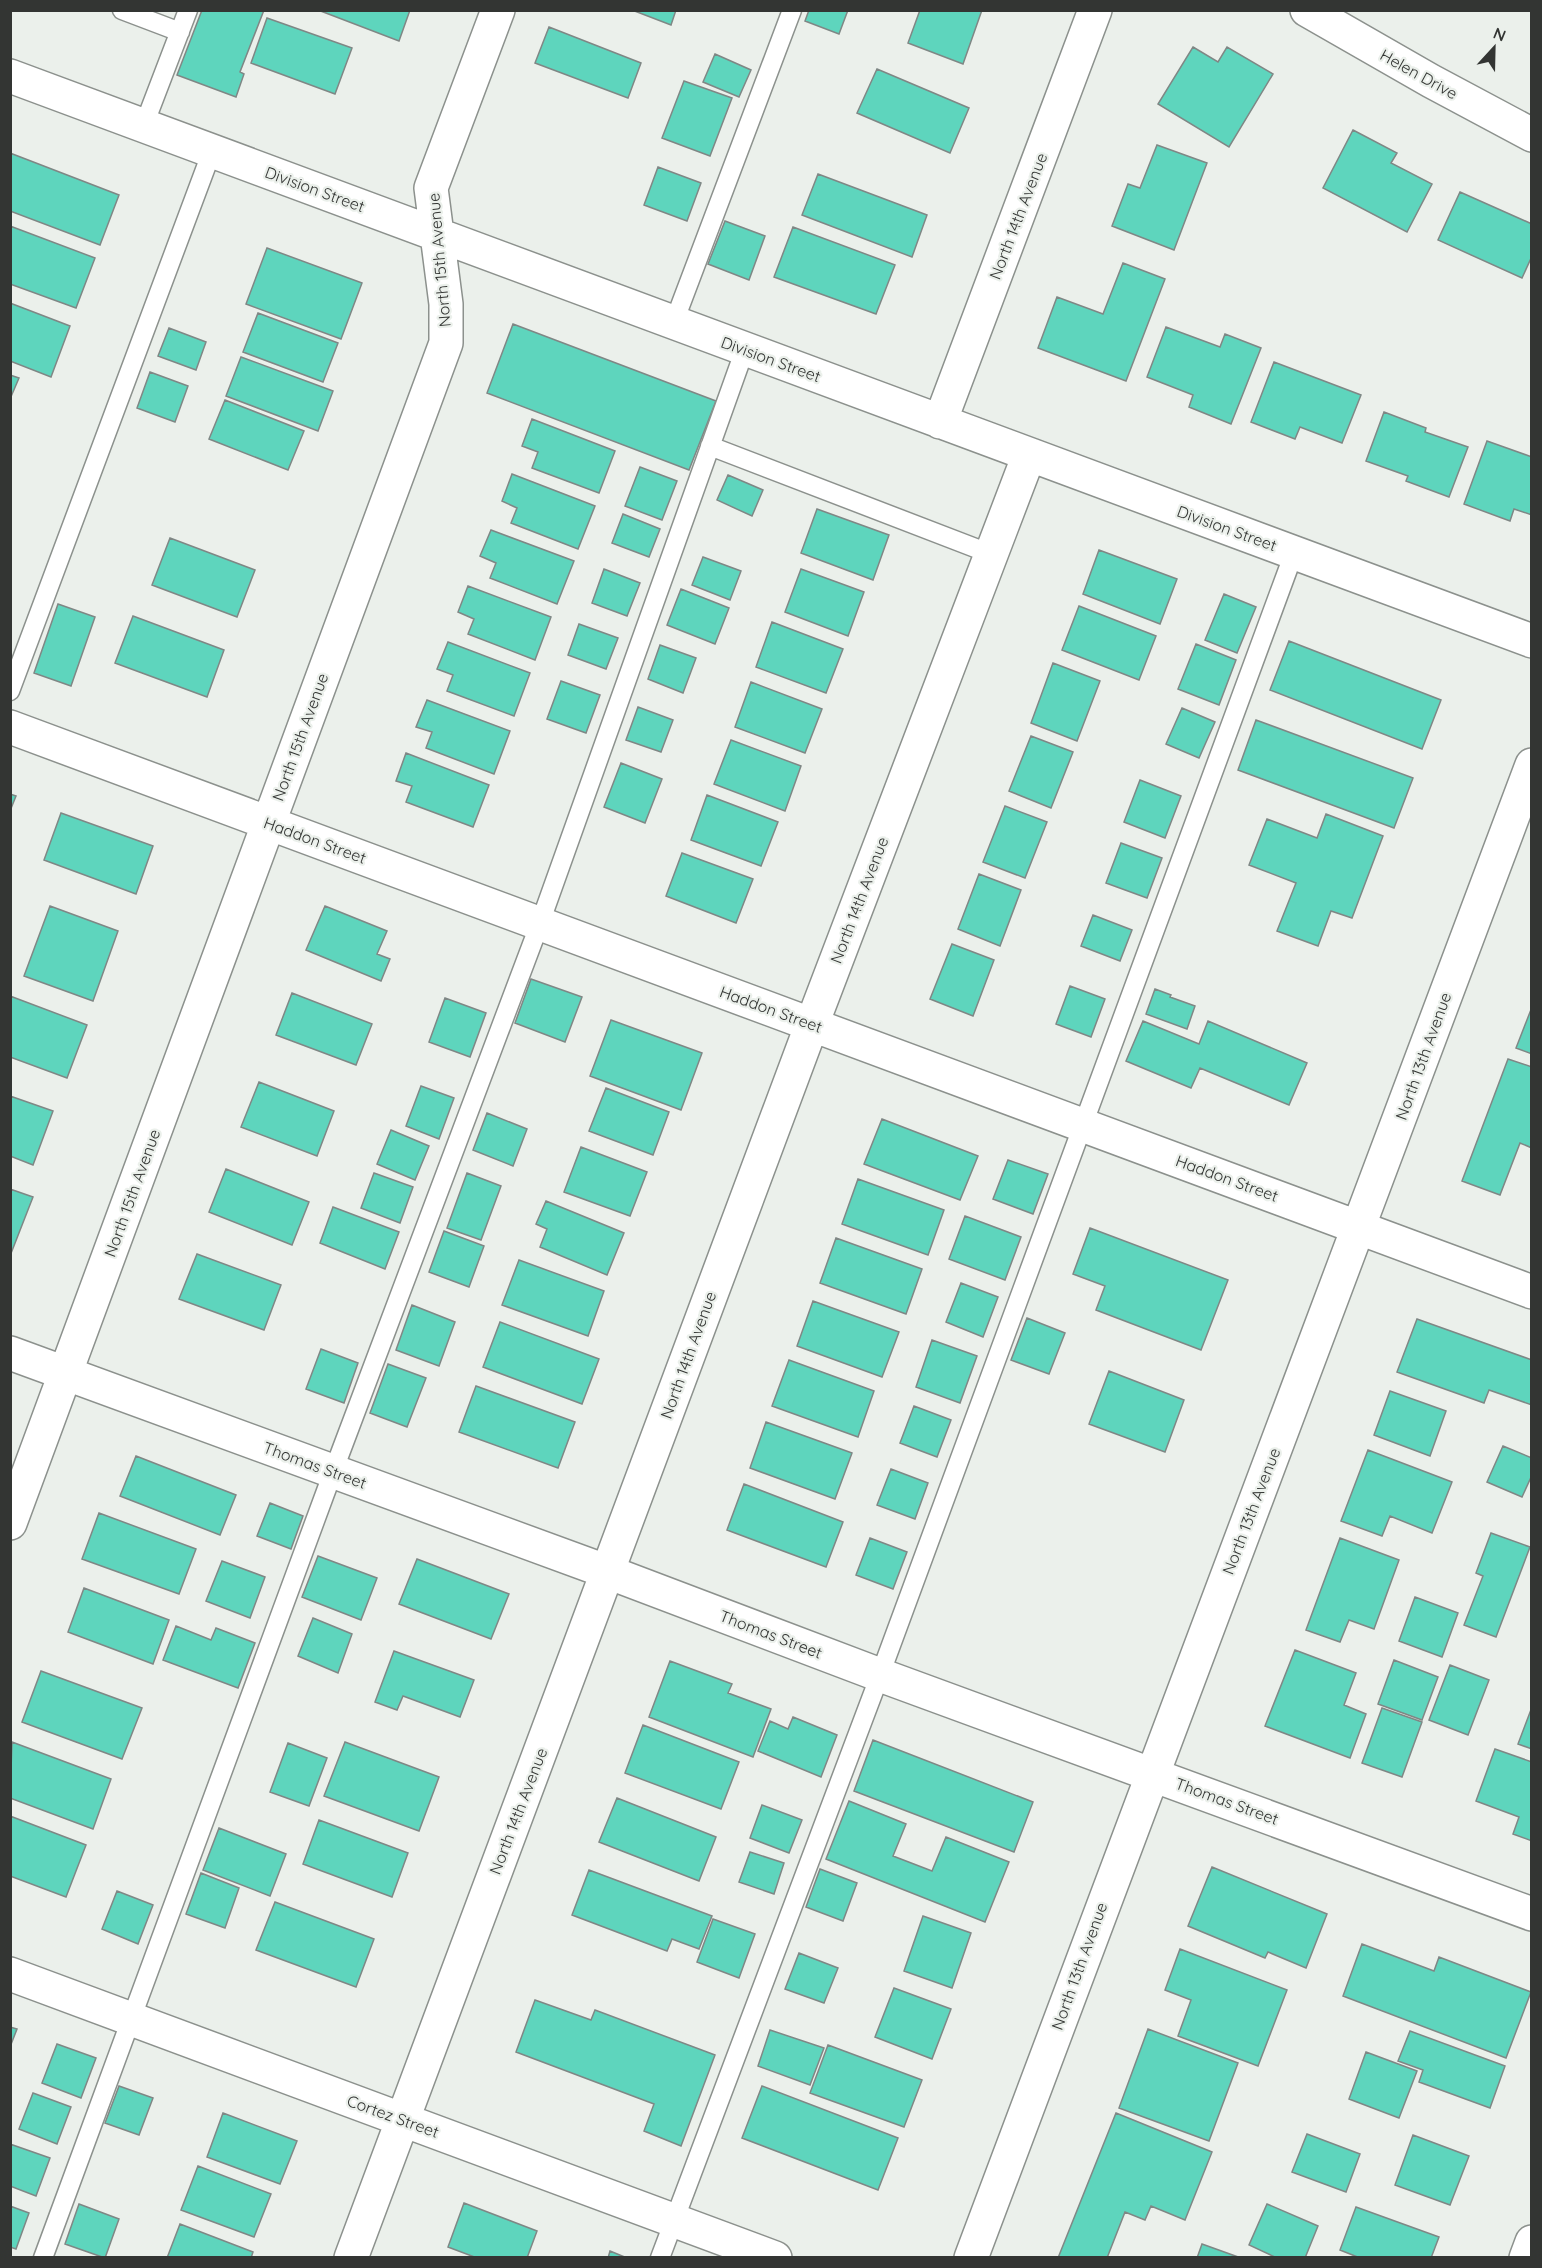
<svg xmlns="http://www.w3.org/2000/svg" width="1542" height="2268" viewBox="0 0 1542 2268" font-family="Quicksand,sans-serif">
<style>
.building{fill:#5ed5bd;stroke:#7f8785;stroke-width:1.5}
.lines{fill:none;stroke-linecap:round;stroke-linejoin:round}
.service-casing{stroke:#8c918d;stroke-width:21}
.minor-casing{stroke:#8c918d;stroke-width:36}
.service{stroke:#fff;stroke-width:18}
.minor{stroke:#fff;stroke-width:33}
.labels{text-anchor:middle;dominant-baseline:central;stroke-width:4.5;stroke-linejoin:round;paint-order:stroke}
.street-label{font-size:16px;fill:#333533;stroke:#ebf0eb}
</style>
<rect width="100%" height="100%" fill="#ebf0eb"/>
<path class="building" d="M202,10H264L240,72L244,74L236,97L177,75Z
M318,10H410L399,41Z
M632,10H676L671,25Z
M809,10H848L839,34L805,21Z
M920,10H982L963,64L908,43Z
M267,18L352,48L335,94L251,63Z
M549,27L641,63L628,98L535,63Z
M1193,47L1218,62L1227,47L1273,74L1229,147L1158,104Z
M715,54L751,70L739,97L703,82Z
M877,69L969,108L950,153L857,113Z
M684,81L732,98L710,156L662,138Z
M1353,130L1397,153L1391,163L1432,184L1407,232L1323,188Z
M1157,145L1207,163L1174,250L1112,226L1128,184L1140,188Z
M10,153L119,195L100,245L10,211Z
M658,167L701,183L687,221L644,205Z
M818,174L927,215L912,257L802,215Z
M1460,192L1532,224V256L1522,278L1438,240Z
M725,221L765,236L749,280L708,264Z
M10,226L95,258L76,308L10,284Z
M793,227L895,265L876,314L774,277Z
M267,248L362,283L341,339L246,304Z
M1123,263L1165,279L1126,381L1038,348L1057,297L1103,314Z
M10,303L70,326L51,377L10,361Z
M258,313L338,343L323,382L243,352Z
M513,324L716,401L689,470L487,393Z
M1166,327L1220,347L1225,334L1261,348L1231,424L1189,407L1193,395L1147,377Z
M169,328L206,342L196,370L158,356Z
M241,357L333,391L318,431L226,396Z
M1274,362L1361,395L1342,443L1300,427L1295,439L1251,422Z
M150,372L188,386L175,422L137,408Z
M10,375L19,378L10,399Z
M225,400L304,431L288,470L209,439Z
M1384,412L1426,428L1425,432L1468,447L1449,497L1406,481L1408,476L1366,461Z
M532,419L615,451L599,493L532,468L538,452L522,446Z
M1487,441L1532,457V515L1514,509L1510,521L1464,504Z
M640,467L677,481L662,520L625,506Z
M512,474L595,506L578,549L511,523L517,508L502,501Z
M728,475L763,490L752,516L717,500Z
M817,509L889,535L873,580L801,553Z
M623,514L660,529L649,557L612,543Z
M491,530L574,561L557,604L490,578L496,563L480,556Z
M170,538L255,570L237,617L152,585Z
M1099,550L1177,579L1160,624L1083,594Z
M703,557L741,571L730,600L692,585Z
M604,569L640,583L627,616L592,603Z
M801,569L864,592L848,636L785,612Z
M468,586L551,617L535,660L468,634L474,619L458,612Z
M681,589L729,608L715,644L667,625Z
M1224,594L1256,607L1237,653L1205,640Z
M58,604L95,617L71,686L34,673Z
M1079,606L1156,636L1139,680L1062,650Z
M133,616L224,650L207,697L115,663Z
M772,622L843,649L826,693L756,667Z
M579,624L618,638L606,669L568,655Z
M1289,641L1441,700L1422,749L1270,690Z
M448,642L530,673L514,716L447,691L453,675L437,669Z
M1196,644L1236,660L1219,705L1178,689Z
M660,645L696,658L683,693L648,679Z
M1053,663L1100,681L1077,741L1031,723Z
M561,681L600,695L586,733L547,719Z
M751,682L822,709L805,753L735,727Z
M427,700L510,731L494,774L426,748L432,732L416,727Z
M638,707L673,720L661,752L626,740Z
M1182,708L1215,722L1199,758L1166,744Z
M1256,720L1413,778L1394,828L1238,770Z
M1031,736L1073,752L1051,808L1009,791Z
M731,740L801,766L785,811L714,784Z
M406,753L489,785L473,827L406,802L412,786L396,781Z
M621,763L662,779L645,823L604,807Z
M1140,780L1181,796L1165,838L1124,822Z
M10,794L16,796L10,811Z
M707,795L778,822L761,866L691,840Z
M1005,806L1047,822L1025,878L983,862Z
M61,813L153,846L136,894L44,860Z
M1326,814L1383,836L1352,918L1331,911L1318,946L1277,931L1296,883L1249,865L1267,819L1317,838Z
M1121,843L1162,858L1147,898L1106,883Z
M682,853L753,879L736,923L666,896Z
M979,874L1021,890L1000,946L958,929Z
M50,906L118,931L93,1001L24,976Z
M325,906L387,931L377,954L390,959L381,981L306,950Z
M1093,915L1132,930L1120,961L1081,946Z
M952,944L994,960L973,1016L930,999Z
M531,979L582,997L565,1042L515,1023Z
M1070,986L1105,999L1091,1037L1056,1024Z
M1155,989L1171,995L1170,997L1195,1006L1187,1029L1146,1014Z
M292,993L372,1024L356,1065L276,1035Z
M10,996L87,1025L67,1078L10,1057Z
M445,998L486,1013L470,1057L429,1042Z
M1532,1007V1054L1516,1048Z
M611,1020L702,1053L681,1110L590,1076Z
M1143,1021L1199,1044L1208,1021L1307,1063L1289,1105L1200,1068L1191,1088L1126,1061Z
M1508,1059L1532,1067V1148L1520,1143L1500,1195L1462,1181Z
M259,1082L334,1111L317,1156L241,1127Z
M421,1086L454,1098L439,1139L406,1126Z
M606,1088L669,1112L653,1155L589,1131Z
M10,1096L53,1111L33,1165L10,1156Z
M487,1113L527,1129L513,1166L473,1150Z
M882,1119L978,1156L960,1200L864,1164Z
M391,1130L429,1146L415,1180L377,1164Z
M581,1147L647,1172L630,1216L564,1192Z
M1008,1160L1048,1174L1033,1214L993,1199Z
M226,1169L309,1202L292,1245L209,1212Z
M374,1173L413,1187L400,1223L361,1208Z
M467,1173L501,1186L481,1240L447,1228Z
M858,1179L944,1210L928,1255L842,1224Z
M10,1189L33,1197L10,1256Z
M546,1201L624,1233L607,1275L540,1247L547,1229L536,1224Z
M333,1207L399,1232L385,1269L320,1243Z
M965,1216L1021,1237L1005,1280L949,1259Z
M1090,1228L1228,1280L1201,1350L1096,1310L1105,1286L1073,1274Z
M444,1231L484,1246L469,1287L429,1272Z
M836,1238L922,1269L906,1314L820,1283Z
M197,1254L281,1285L264,1330L179,1299Z
M519,1260L604,1291L588,1336L502,1305Z
M961,1283L998,1297L983,1337L946,1322Z
M813,1301L899,1332L882,1377L797,1346Z
M412,1305L455,1322L439,1366L396,1350Z
M1027,1318L1065,1333L1049,1374L1011,1360Z
M1417,1319L1532,1360V1405L1489,1390L1484,1403L1397,1372Z
M500,1322L599,1359L582,1404L483,1367Z
M932,1340L977,1356L960,1403L916,1387Z
M321,1349L358,1363L344,1403L306,1389Z
M789,1360L874,1391L858,1437L772,1406Z
M388,1364L426,1378L407,1427L370,1413Z
M1109,1371L1184,1400L1165,1452L1089,1424Z
M476,1386L575,1422L558,1468L459,1432Z
M1390,1391L1446,1411L1430,1456L1374,1435Z
M914,1406L951,1420L937,1457L900,1443Z
M766,1422L852,1453L835,1499L750,1468Z
M1503,1446L1532,1458V1475L1522,1497L1487,1482Z
M1368,1450L1452,1482L1432,1533L1390,1516L1382,1536L1341,1521Z
M136,1456L236,1495L220,1535L120,1496Z
M891,1469L928,1483L915,1519L877,1505Z
M744,1484L843,1522L826,1567L727,1530Z
M270,1503L303,1516L291,1549L257,1536Z
M99,1513L196,1549L179,1594L82,1559Z
M1491,1533L1530,1547L1496,1637L1464,1625L1483,1576L1476,1573Z
M870,1538L907,1552L893,1589L856,1575Z
M1340,1538L1399,1560L1374,1629L1349,1620L1340,1642L1306,1630Z
M318,1556L377,1578L361,1620L302,1597Z
M417,1559L509,1594L491,1639L399,1604Z
M222,1561L265,1577L250,1618L206,1601Z
M84,1588L169,1620L153,1664L68,1632Z
M1415,1597L1458,1613L1442,1657L1399,1641Z
M313,1618L352,1634L338,1673L298,1656Z
M176,1626L211,1640L216,1628L255,1643L238,1688L163,1660Z
M1295,1650L1356,1673L1344,1705L1366,1714L1350,1758L1265,1726Z
M394,1651L474,1680L460,1717L403,1696L397,1710L375,1702Z
M1394,1660L1438,1677L1422,1720L1378,1704Z
M670,1661L732,1684L728,1693L771,1709L753,1757L649,1717Z
M1450,1665L1489,1680L1468,1735L1429,1720Z
M41,1671L142,1708L122,1759L22,1722Z
M1532,1707V1749L1518,1744Z
M1382,1708L1422,1722L1402,1777L1362,1763Z
M793,1717L837,1735L821,1777L758,1751L770,1721L788,1729Z
M643,1725L739,1762L721,1809L625,1773Z
M873,1740L1033,1802L1014,1852L854,1791Z
M12,1742L111,1779L93,1829L10,1798Z
M345,1742L439,1777L419,1831L324,1796Z
M288,1743L327,1758L309,1806L270,1792Z
M1495,1749L1532,1762V1841L1513,1834L1519,1817L1476,1801Z
M617,1798L716,1837L699,1881L599,1842Z
M849,1801L906,1824L893,1856L932,1871L946,1837L1009,1862L985,1922L826,1859Z
M762,1805L802,1820L789,1853L750,1838Z
M10,1816L86,1845L66,1897L10,1876Z
M319,1820L408,1853L392,1897L303,1864Z
M219,1828L286,1854L270,1896L203,1870Z
M750,1852L784,1863L774,1894L739,1882Z
M1212,1867L1327,1914L1306,1968L1268,1952L1265,1958L1188,1926Z
M820,1869L857,1883L843,1921L806,1907Z
M589,1870L712,1916L699,1949L672,1939L667,1951L572,1915Z
M201,1873L239,1888L225,1928L186,1914Z
M117,1891L153,1905L138,1944L102,1929Z
M275,1902L374,1939L356,1987L256,1950Z
M923,1916L971,1933L952,1988L904,1971Z
M713,1919L755,1934L739,1978L697,1962Z
M1362,1944L1434,1971L1439,1957L1531,1992L1506,2058L1343,1996Z
M1180,1949L1287,1990L1258,2066L1178,2036L1191,2000L1165,1990Z
M799,1953L838,1968L824,2003L785,1989Z
M894,1988L951,2009L932,2059L875,2037Z
M535,2000L591,2020L595,2010L715,2055L681,2146L644,2131L654,2104L516,2052Z
M10,2027L17,2029L10,2047Z
M1148,2029L1238,2063L1209,2141L1119,2108Z
M770,2030L824,2048L810,2085L758,2066Z
M1410,2031L1505,2066L1490,2108L1419,2082L1423,2070L1398,2061Z
M57,2044L96,2058L81,2098L42,2083Z
M828,2045L922,2080L904,2127L810,2093Z
M1366,2052L1417,2071L1399,2118L1349,2099Z
M119,2086L153,2098L139,2135L105,2123Z
M762,2086L898,2138L878,2190L742,2138Z
M33,2093L71,2107L57,2144L19,2129Z
M223,2113L297,2141L280,2184L207,2157Z
M1116,2113L1212,2152L1185,2220L1151,2206L1145,2220L1125,2212L1107,2258H1058Z
M1307,2134L1360,2154L1346,2192L1292,2172Z
M1413,2135L1469,2156L1450,2205L1395,2185Z
M10,2144L50,2158L36,2196L10,2186Z
M198,2166L271,2194L254,2237L181,2210Z
M464,2203L537,2231L527,2258H477L448,2247Z
M79,2204L119,2219L105,2258L65,2244Z
M1267,2204L1318,2226L1305,2258H1277L1249,2245Z
M10,2206L29,2213L16,2249L10,2247Z
M1356,2207L1439,2237L1431,2258H1360L1340,2250Z
M180,2224L253,2252L251,2258H167Z
M1202,2244L1241,2258H1197Z
M610,2251L627,2258H608Z"/>
<g class="lines">
<defs>
<path id="service" d="M122,10L180,32
M144,125L188,10
M674,322L792,10
M710,446L991,554
M10,691L212,151
M43,2258L333,1472L540,923L745,349
M660,2258L880,1675L1294,553"/>
<path id="minor" d="M1307,10L1431,81L1532,135
M10,76L1532,641
M940,422L1095,10
M10,727L1532,1292
M10,1353L608,1572L880,1675L1532,1914
M10,1523L446,343V304L431,188L498,10
M10,1974L775,2258
M351,2258L812,1024L1029,455
M971,2258C1156,1759 1346,1263 1532,765
M1526,2258L1532,2242"/>
</defs>
<use href="#service" class="service-casing"/>
<use href="#minor" class="minor-casing"/>
<use href="#service" class="service"/>
<use href="#minor" class="minor"/>
</g>
<g class="labels">
<g class="street-label">
<text transform="translate(1419 74) rotate(29)">Helen Drive</text>
<text transform="translate(315 189) rotate(20)">Division Street</text>
<text transform="translate(1018 216) rotate(-69)">North 14th Avenue</text>
<text transform="translate(439 260) rotate(-95)">North 15th Avenue</text>
<text transform="translate(771 359) rotate(20)">Division Street</text>
<text transform="translate(1227 528) rotate(20)">Division Street</text>
<text transform="translate(300 737) rotate(-70)">North 15th Avenue</text>
<text transform="translate(315 840) rotate(20)">Haddon Street</text>
<text transform="translate(859 900) rotate(-69)">North 14th Avenue</text>
<text transform="translate(771 1009) rotate(20)">Haddon Street</text>
<text transform="translate(1423 1056) rotate(-70)">North 13th Avenue</text>
<text transform="translate(1227 1178) rotate(20)">Haddon Street</text>
<text transform="translate(132 1193) rotate(-70)">North 15th Avenue</text>
<text transform="translate(688 1355) rotate(-70)">North 14th Avenue</text>
<text transform="translate(315 1465) rotate(20)">Thomas Street</text>
<text transform="translate(1251 1511) rotate(-69)">North 13th Avenue</text>
<text transform="translate(771 1634) rotate(21)">Thomas Street</text>
<text transform="translate(1227 1801) rotate(20)">Thomas Street</text>
<text transform="translate(518 1811) rotate(-69)">North 14th Avenue</text>
<text transform="translate(1079 1966) rotate(-70)">North 13th Avenue</text>
<text transform="translate(393 2116) rotate(20)">Cortez Street</text>
</g>
</g>
<rect width="1542" height="2268" fill="none" stroke="#333533" stroke-width="24"/>
<g transform="translate(1494 48) rotate(22)" stroke="#ebf0eb" stroke-width="4.5" paint-order="stroke">
<path d="M0-4.5L10 22L0 15L-10 22Z" fill="#333533"/>
<text y="-9" font-size="16" font-weight="bold" text-anchor="middle" fill="#333533">N</text>
</g>
</svg>
